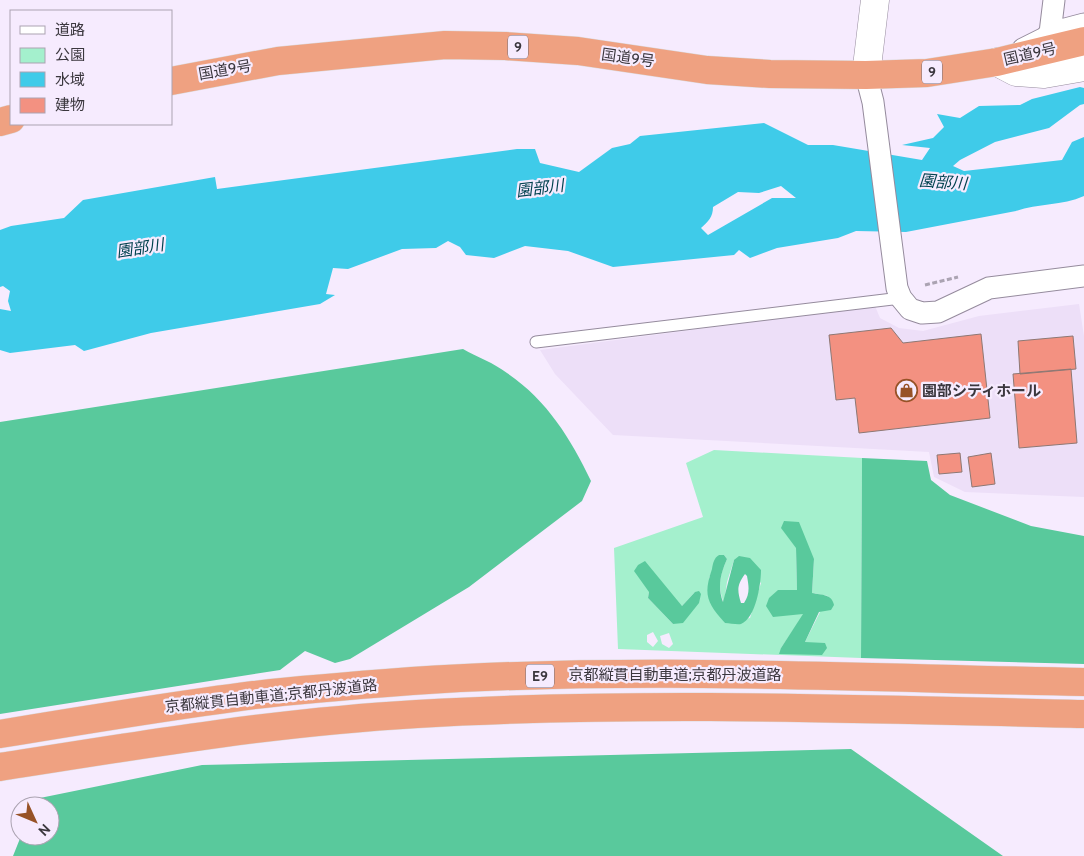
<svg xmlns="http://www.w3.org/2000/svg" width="1084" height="856" viewBox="0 0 1084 856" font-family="Cabin,'Noto Sans JP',sans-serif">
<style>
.built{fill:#eddff8}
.green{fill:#a4f0cd;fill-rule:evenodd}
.forest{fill:#59c99c;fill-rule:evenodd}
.water{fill:#3fcbe9;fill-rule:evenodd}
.building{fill:#f39181;stroke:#8d7874}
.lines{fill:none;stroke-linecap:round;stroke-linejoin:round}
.lane-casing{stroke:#958b9d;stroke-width:13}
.street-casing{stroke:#958b9d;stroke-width:23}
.secondary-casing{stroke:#958b9d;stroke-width:29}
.highway-casing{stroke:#dcdbdc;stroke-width:29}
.path{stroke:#aba3b2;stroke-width:3;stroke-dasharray:5 2.5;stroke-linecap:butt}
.lane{stroke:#fff;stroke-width:11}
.street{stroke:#fff;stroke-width:21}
.secondary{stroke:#fff;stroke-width:28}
.highway{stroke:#efa181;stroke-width:28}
.labels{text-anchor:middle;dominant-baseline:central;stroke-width:4.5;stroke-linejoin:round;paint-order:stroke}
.shield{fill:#f6ebfe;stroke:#736d78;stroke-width:1}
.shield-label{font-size:14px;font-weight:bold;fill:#3b373e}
.street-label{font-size:15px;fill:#3b373e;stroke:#f6ebfe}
.poi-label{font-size:15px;font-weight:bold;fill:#3b373e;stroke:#f6ebfe;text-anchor:start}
.water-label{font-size:16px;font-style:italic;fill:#02424f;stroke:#f6ebfe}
</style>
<rect width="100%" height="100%" fill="#f6ebfe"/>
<path class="built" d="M1079,304L1084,336V497L965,492L934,477L929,452L613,435L555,374L540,350L875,306L880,318L899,328L923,331L979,316Z"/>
<path class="green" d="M714,450L862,458L861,658L618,649L614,548L703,517L686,463ZM796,548L814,559L812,593L828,596L805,642L781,648L804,614L797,590ZM719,555H724L727,559C720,575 717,586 724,603L727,582L734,560L761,583L750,618L725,623L709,578ZM649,592L682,606L695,592L673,624L648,598ZM653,632L658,641L653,647L647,642V635ZM669,633L673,644L669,648L662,644L660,636Z"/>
<path class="forest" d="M463,349C477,357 494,363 507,373C547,400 571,439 591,481L582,501L469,587L350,659L335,663L305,651L280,670L0,714V422Z
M862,458L927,461L931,480L950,495L1031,526L1084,536V664L861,658Z
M784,521L799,522L814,559L812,593C822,595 832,594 834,605L831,610L819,612L805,642L825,643L827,648L822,655L779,654L781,648L803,614L773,617L766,606L769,598L778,590H797L796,548L781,528Z
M719,555H724L727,559C721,573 717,586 723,602L734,560L739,556L750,558L761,570C761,584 756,618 741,624C737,625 730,623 725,623C707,603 703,595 712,569C713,563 714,558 719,555ZM745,574L747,576C749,587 750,594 744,603H741C737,590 737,585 745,574Z
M645,561L682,606L695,592L699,591L701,594L699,603L683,623L673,624L648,598L649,592L634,571L638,565Z
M851,749L1003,856H13L21,836H50V806H33L35,799L202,765Z"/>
<path class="water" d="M1080,87L1084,88V104L1080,105L1049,128L995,142L960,160L953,166L964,171L1062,160L1072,142L1084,137V196C1062,206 1038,203 1016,211L906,232L856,231L838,238L777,248L750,258L739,250L734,255L613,267L568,251L525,246L494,258L466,255L460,247L448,241L436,248L402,249L348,269L333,268L326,294L335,295L320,304L151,333L84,351L75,345L10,353L0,350V309L11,311L8,301L10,291L3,286L0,287V230L11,226L64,218L83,200L215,177L217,189L517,149H535L540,163L579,172L612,148L630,144L640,136L764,123L808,145H833L922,160L930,148L902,145L933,138L944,127L937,114L960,118L979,106L1020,105L1032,99ZM781,186L796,198H772L708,235L701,228C708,222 713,217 713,207L738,192L759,193Z"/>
<path class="building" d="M891,328L903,343L981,334L990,418L859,433L855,398L836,400L829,335Z
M1073,336L1076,369L1020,374L1018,341Z
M1071,369L1077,443L1019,448L1013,374Z
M960,453L962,472L939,474L937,455Z
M991,453L995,484L972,487L968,457Z"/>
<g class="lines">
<defs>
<path id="lane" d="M536,342L901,298"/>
<path id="street" d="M1050,33L1084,24
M1023,49L1045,38L1050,33L1054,0
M866,75L873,102L897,288L901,298L910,309L922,313L938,312L989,288L1084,276"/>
<path id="secondary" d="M997,62L1016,72L1044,74L1084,67
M866,75L875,0"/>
<path id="highway" d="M171,81L278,61L445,45L505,46L578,51L707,70L770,74L866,75L927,73L997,62L1084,41
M0,122L11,119
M0,734C84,720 169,706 254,695C306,689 359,685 412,681C636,666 860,678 1084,682
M0,767C138,745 277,722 417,714C639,701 862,709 1084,714"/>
</defs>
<use href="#lane" class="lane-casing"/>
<use href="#street" class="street-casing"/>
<use href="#secondary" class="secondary-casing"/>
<use href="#highway" class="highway-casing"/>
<path class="path" d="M925,285L958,277"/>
<use href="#lane" class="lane"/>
<use href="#street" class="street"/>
<use href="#secondary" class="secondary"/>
<use href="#highway" class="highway"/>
</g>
<defs>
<symbol id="shop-ring" viewBox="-11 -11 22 22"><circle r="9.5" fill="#f6ebfe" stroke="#975227" stroke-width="1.5"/><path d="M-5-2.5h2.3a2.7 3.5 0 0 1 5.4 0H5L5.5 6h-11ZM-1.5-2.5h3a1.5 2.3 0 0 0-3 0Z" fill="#975227"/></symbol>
</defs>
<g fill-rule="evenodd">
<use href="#shop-ring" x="894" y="378" width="25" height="25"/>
</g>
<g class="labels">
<g class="shield">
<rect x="508" y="35.5" width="20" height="23" rx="4"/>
<rect x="922" y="60.5" width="20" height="23" rx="4"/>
<rect x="526" y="664.5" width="28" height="23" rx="4"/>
</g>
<g class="shield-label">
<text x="518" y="47">9</text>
<text x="932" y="72">9</text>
<text x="540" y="676">E9</text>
</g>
<g class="street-label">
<text transform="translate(1030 54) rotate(-13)">国道9号</text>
<text transform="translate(628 58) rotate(8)">国道9号</text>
<text transform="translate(225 70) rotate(-10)">国道9号</text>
<text x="675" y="675">京都縦貫自動車道;京都丹波道路</text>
<text transform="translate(271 696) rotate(-6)">京都縦貫自動車道;京都丹波道路</text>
</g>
<g class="poi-label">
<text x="922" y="391">園部シティホール</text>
</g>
<g class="water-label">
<text transform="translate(943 182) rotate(4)">園部川</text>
<text transform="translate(540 188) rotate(-7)">園部川</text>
<text transform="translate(140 248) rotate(-9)">園部川</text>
</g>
</g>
<rect x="10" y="10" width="162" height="115" fill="#f6ebfe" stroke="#aba3b1"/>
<rect x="20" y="26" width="25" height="8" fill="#ffffff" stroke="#aba3b1"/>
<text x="55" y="35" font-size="15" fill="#3b373e">道路</text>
<rect x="20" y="48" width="25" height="15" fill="#a4f0cd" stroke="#aba3b1"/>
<text x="55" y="60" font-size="15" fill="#3b373e">公園</text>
<rect x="20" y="72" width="25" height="15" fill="#3fcbe9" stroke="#aba3b1"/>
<text x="55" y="85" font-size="15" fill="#3b373e">水域</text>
<rect x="20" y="98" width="25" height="15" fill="#f39181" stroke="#aba3b1"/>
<text x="55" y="110" font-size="15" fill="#3b373e">建物</text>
<g transform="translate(35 821) rotate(134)"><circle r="24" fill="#f6ebfe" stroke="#aba3b1"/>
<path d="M0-4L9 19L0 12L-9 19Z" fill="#975227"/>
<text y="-8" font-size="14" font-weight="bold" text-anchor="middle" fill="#3b373e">N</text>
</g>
</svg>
